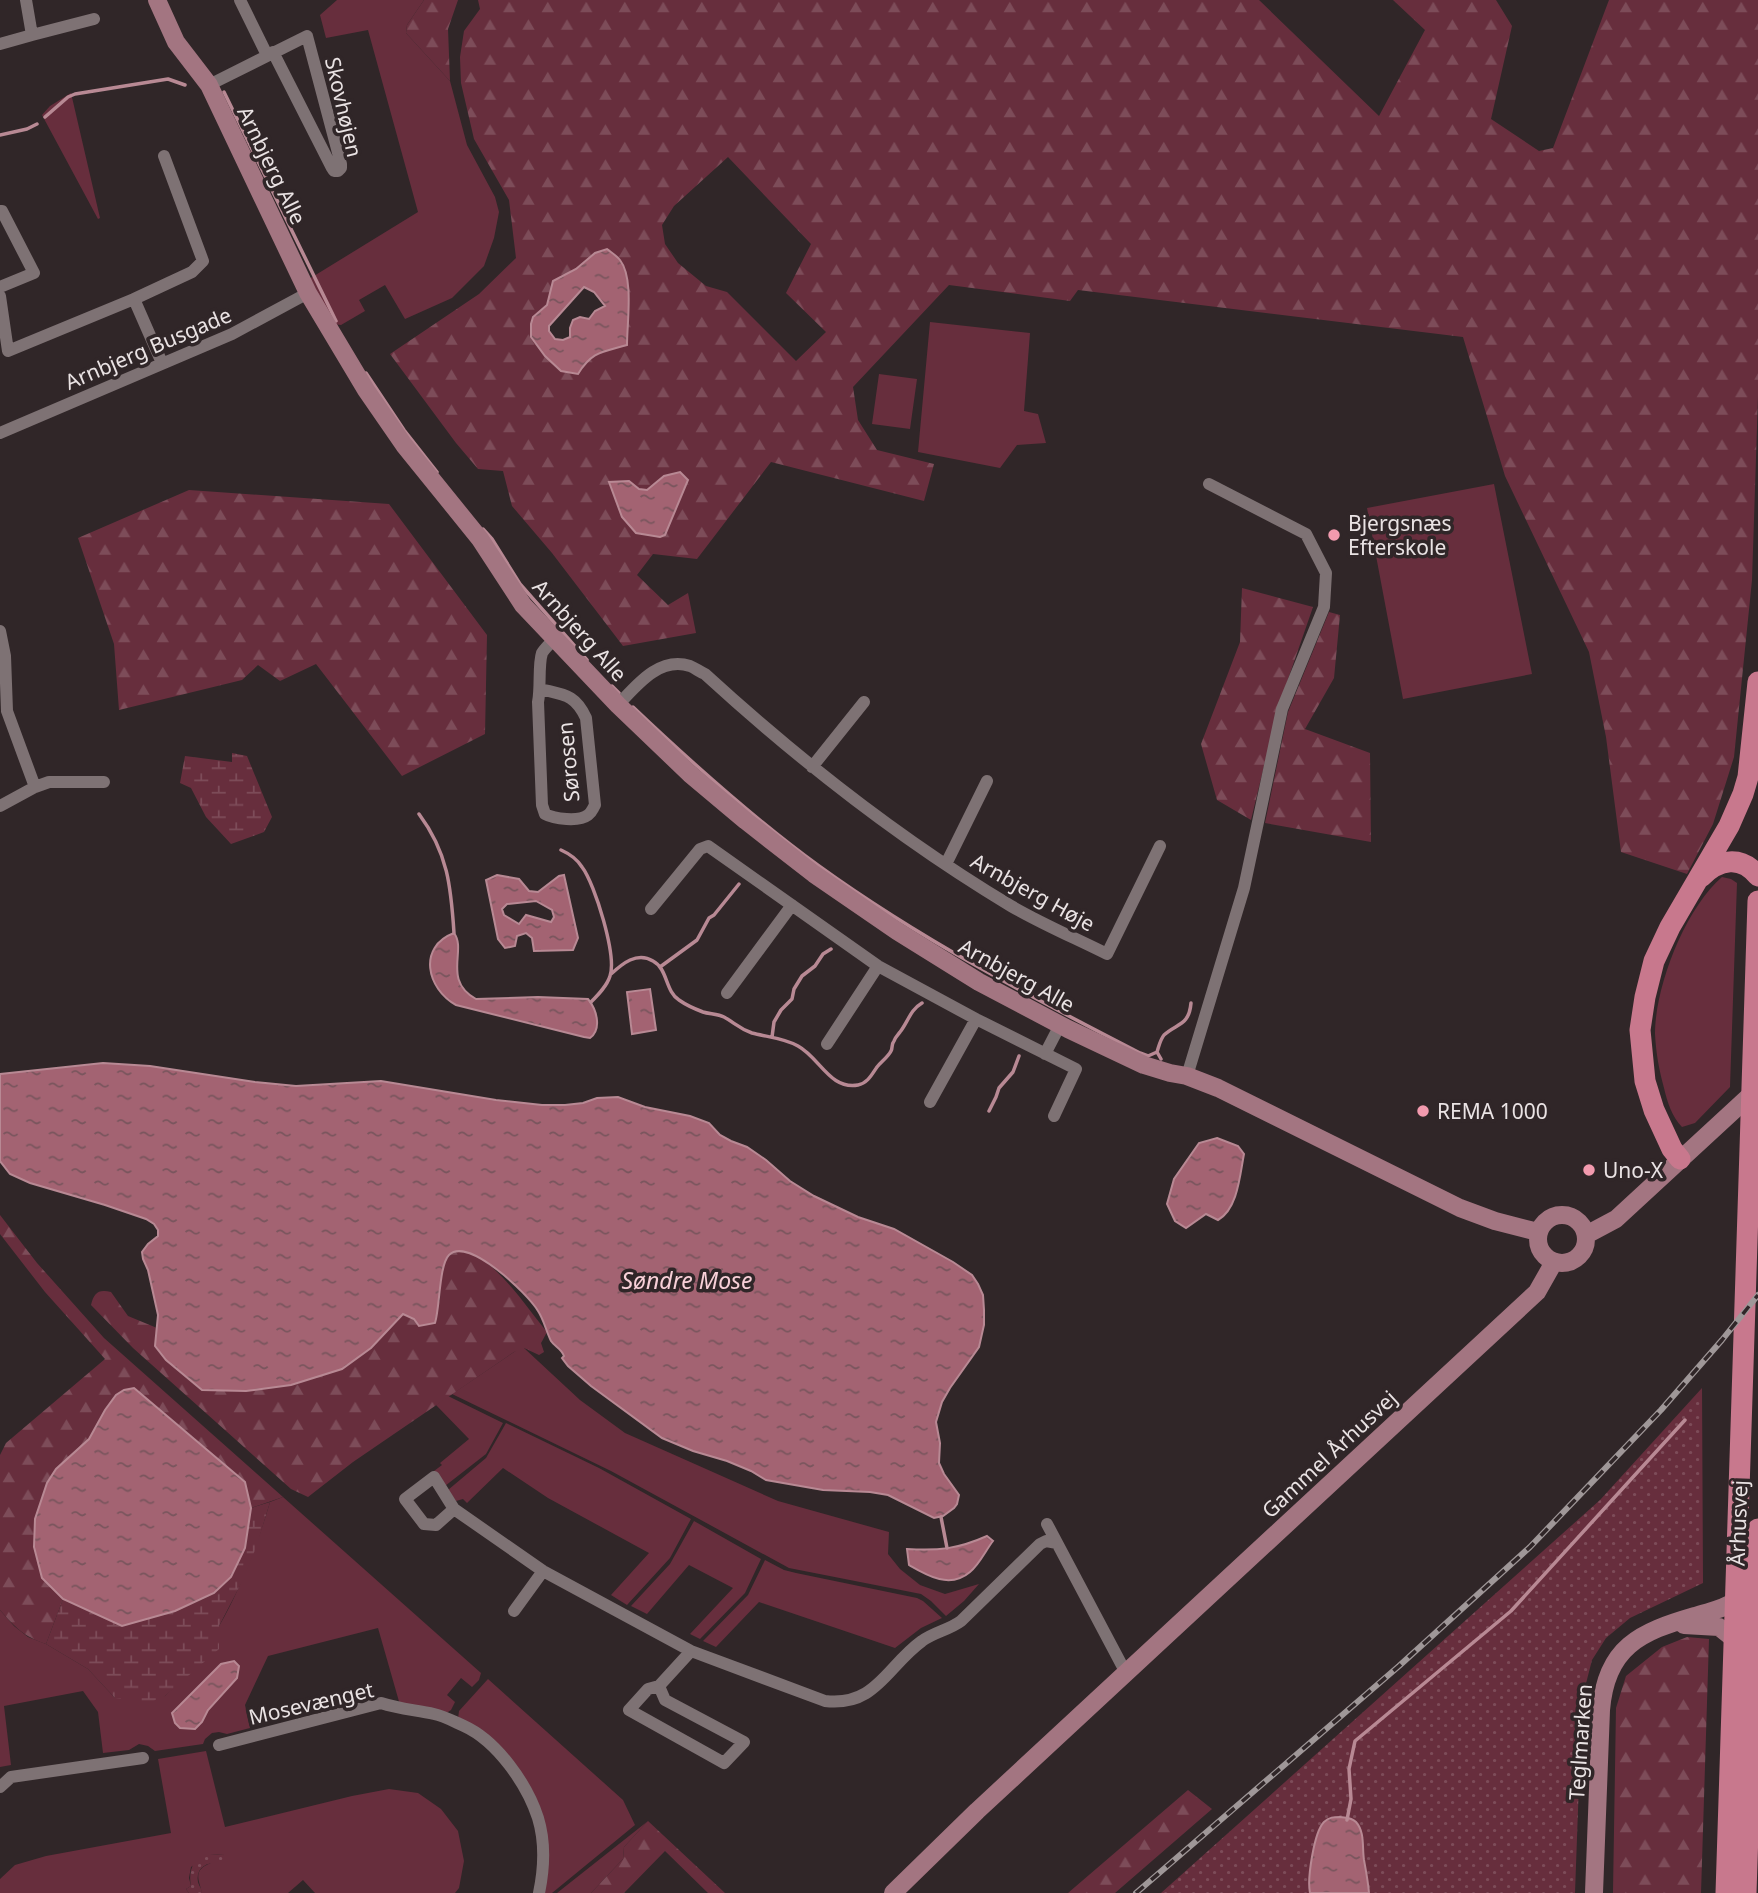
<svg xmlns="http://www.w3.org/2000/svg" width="1758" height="1893" viewBox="0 0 1758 1893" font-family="'Noto Sans',sans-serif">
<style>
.grass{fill:#672e3d}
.forest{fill:url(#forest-firs);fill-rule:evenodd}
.wetland{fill:url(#wetland-marsh)}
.park{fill:url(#park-dots)}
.water{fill:url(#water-ripples);stroke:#b88994;stroke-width:2;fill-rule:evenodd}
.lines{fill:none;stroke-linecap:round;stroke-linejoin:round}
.stream{stroke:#b88994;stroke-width:3.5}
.street{stroke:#7e7274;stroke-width:12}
.secondary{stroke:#a37581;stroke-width:18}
.primary{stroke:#c8788d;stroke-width:21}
.rail-casing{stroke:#9f9798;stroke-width:6}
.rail{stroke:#302628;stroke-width:3.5;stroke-dasharray:10;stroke-linecap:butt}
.poi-dot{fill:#f29aae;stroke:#302628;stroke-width:2.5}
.labels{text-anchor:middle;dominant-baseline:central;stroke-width:7;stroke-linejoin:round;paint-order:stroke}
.street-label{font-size:21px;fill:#eae3e4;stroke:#302628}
.poi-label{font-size:21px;fill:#eae3e4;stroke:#302628;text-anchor:start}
.water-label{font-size:23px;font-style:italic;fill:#f8d0d8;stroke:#302628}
</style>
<defs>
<pattern id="forest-firs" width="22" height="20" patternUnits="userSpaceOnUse" patternTransform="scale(1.75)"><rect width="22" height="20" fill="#672e3d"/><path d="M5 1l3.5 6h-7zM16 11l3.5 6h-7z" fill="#7d4c59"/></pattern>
<pattern id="wetland-marsh" width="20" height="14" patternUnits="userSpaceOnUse" patternTransform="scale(1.75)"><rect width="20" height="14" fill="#672e3d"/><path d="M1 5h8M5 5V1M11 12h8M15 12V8" fill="none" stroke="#7d4c59"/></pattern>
<pattern id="park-dots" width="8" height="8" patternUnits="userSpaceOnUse" patternTransform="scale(1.75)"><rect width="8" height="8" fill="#672e3d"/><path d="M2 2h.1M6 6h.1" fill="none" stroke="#7d4c59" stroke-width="1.8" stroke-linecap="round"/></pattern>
<pattern id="water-ripples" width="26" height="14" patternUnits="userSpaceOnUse" patternTransform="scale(1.75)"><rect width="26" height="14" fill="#a36372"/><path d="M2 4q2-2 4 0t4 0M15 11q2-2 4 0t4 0" fill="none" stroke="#79555d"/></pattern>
</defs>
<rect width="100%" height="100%" fill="#302628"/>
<path class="grass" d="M337,0H424L407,25L406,33L450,81L467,145L495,197L499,212L494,238L484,266L452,298L405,319L385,285L359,300L365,311L341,325L333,324L309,279L418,212L368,30L326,38L320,15Z
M71,93L100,218L98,219L42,115L50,106Z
M930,322L1030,333L1024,411L1038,414L1046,443L1017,445L1000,468L918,452Z
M879,374L917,379L910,429L872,424Z
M1494,484L1532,674L1403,699L1367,508Z
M1722,877L1731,879L1737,883L1730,1087L1695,1123L1682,1127C1672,1117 1667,1101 1664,1088C1659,1070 1656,1053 1655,1034C1655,986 1685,909 1722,877Z
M520,1348H524L580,1400L625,1433L778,1501L889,1532L888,1554L900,1569L920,1585L945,1594L979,1584L964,1601L946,1616L931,1601L921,1594L789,1568L611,1471L452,1394Z
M448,1396L503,1423L486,1454L445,1486L434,1471L442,1465L440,1463L469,1439L436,1405Z
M506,1423L599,1468L691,1519L670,1558L627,1605L611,1595L649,1553L548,1498L503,1468L467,1503L463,1499L456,1501L448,1490L486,1458Z
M283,1497L481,1673L479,1680L472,1687L461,1678L447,1695L455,1702L451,1710L445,1714L400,1705L378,1628L268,1656L245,1705L250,1728L227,1734L219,1732L212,1733L205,1739L203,1744L155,1751L148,1746L139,1744L129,1750L103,1753L98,1712L83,1691L4,1706L11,1765L0,1767V1610L14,1626L28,1637L46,1644L88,1669L115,1698L165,1696C218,1647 250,1570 270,1502Z
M694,1521L761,1559L745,1593L700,1639L690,1634L733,1588L689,1565L647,1614L631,1606L670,1564Z
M765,1560L784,1570L796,1573L917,1598L923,1601L942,1618L921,1628L895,1648L759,1602L716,1647L703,1641L748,1595Z
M488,1679L623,1800L635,1825L552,1893H544L530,1787L458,1719L459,1711Z
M206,1751L225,1827L352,1796L389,1789L418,1793L441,1809L458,1831L464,1861L459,1888L455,1893H315L303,1880L288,1893H202C201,1889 200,1886 199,1882C194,1863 215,1865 224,1855L210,1854L191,1867L189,1878L191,1886L186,1889L189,1893H0V1879L15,1865L46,1856L171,1833L158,1759Z
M648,1821L624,1847L623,1859L591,1893H557Z"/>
<path class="forest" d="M424,0H458L448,29L450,81L406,33L407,25Z
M478,0H1259L1379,116L1425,30L1393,0H1496L1512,26L1491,119L1539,151L1553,148L1609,0H1758V396L1752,580L1734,757L1713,824L1687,874L1621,852L1606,737L1589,652L1505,476L1463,337L1078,290L1070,301L949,285L853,387L858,420L877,450L934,464L924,501L771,462L697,559L653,554L637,575L668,605L688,593L696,633L623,646L552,553L512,506L503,471L478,469L456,443L390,354L479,294L516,258L509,200L474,139L461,83L460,57L464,31L480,9ZM728,157L811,244L786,293L826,332L796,361L727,292L706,286L678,263L665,244L662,225L674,206ZM595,253L627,344L594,355L586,361L531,324L533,317L547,305L553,281L576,269ZM664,476L672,515L665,535L609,482L629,481L639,489L647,490Z
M189,490L389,504L487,635L485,734L402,776L316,664L280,681L258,665L242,680L119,710L114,644L78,538Z
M1242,588L1313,607L1278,708L1251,820L1217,800L1201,744L1240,642Z
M1329,612L1340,615L1334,678L1305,729L1370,753L1371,842L1265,823L1288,712Z
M0,1215L37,1263L104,1338L283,1497L251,1508L245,1482L134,1388L124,1390L116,1395L105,1410L89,1439L56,1469L47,1483L42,1578L63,1599L46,1644C23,1636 16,1628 0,1610V1455L6,1443L105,1359L45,1292L0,1234Z
M457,1250C492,1252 526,1307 547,1332L541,1343L544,1352L539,1355L524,1348L514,1352L353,1462L308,1497L291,1489L133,1348L91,1305C94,1293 98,1289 111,1292L128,1316L157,1328L155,1337L166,1360L201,1390L246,1391L291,1385L342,1369L371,1348L403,1314L414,1319L440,1301C441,1281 438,1261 457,1250Z
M1687,1637L1709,1639L1701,1893H1613L1616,1708L1626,1676L1662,1647Z
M1188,1790L1212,1809L1115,1893H1068Z
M648,1821L725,1893H708L665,1851L624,1893H591L623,1859L624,1847Z"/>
<path class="wetland" d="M232,753L247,756L272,817L264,832L231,844L206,817L191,788L180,783L185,756L232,762Z
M270,1502L257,1545L244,1578L219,1626V1649L165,1696L151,1702L115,1698L88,1669L46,1644L63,1599L123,1626L175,1611L203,1599L214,1593L245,1548L251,1508Z"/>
<path class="park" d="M1702,1388L1703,1583L1630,1618L1606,1638L1592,1660L1582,1699L1575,1893H1161L1600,1500Z
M207,1852L210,1854L224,1855L222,1863C210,1861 195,1866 198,1882C199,1886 202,1889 202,1893H189L186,1889L191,1886C188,1871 193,1858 207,1852Z"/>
<path class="water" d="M607,249C612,253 617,256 620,260C634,278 627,322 627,345C603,352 592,351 578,374L561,371L545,356L531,337V324L533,317L547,305L553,281L576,269L595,253ZM584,287L594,292L605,306L595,311L589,319L580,317L573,320L570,328V337L563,340L555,339L549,331V326Z
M680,472L688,480L665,535L660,537L636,533L622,517L609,482L629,481L639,489L647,490L664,476Z
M497,875L519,879L529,891L538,892L559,876L564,875L578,938L573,950L534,951L532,938L526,933L517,936L515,946L505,948L498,939L486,880ZM536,901L552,910L554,917L551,922L526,915L519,924L504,915L502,909L507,904Z
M454,933C467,950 442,980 476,999L538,997L588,999C597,1010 602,1029 590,1038L584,1037L456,1005C427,989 417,947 454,933Z
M650,989L656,1030L632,1034L627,992Z
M103,1063L150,1066L255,1082L296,1086L381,1081L496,1100L542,1105H565L583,1103L597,1098L618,1097L645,1107L690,1116L709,1123L720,1135L731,1141L747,1147L766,1160L790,1181L814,1196L858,1217L894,1229L953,1262L972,1275L978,1284L983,1295L984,1310V1325L979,1347L950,1388L942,1402L936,1422L940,1443L939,1463L944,1474L959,1495L957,1504L954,1508L943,1516L934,1518L888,1495L870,1492L823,1490L766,1480L751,1471L727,1461L693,1451L662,1438L591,1386L568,1366L562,1358L564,1356C561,1348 555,1347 551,1341C546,1331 544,1320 538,1311C528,1294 468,1236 449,1255C439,1265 440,1307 435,1323L419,1326L414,1319L403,1314L371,1348L342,1369L291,1385L246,1391L202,1390L166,1360L155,1346L158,1315L148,1270L143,1259L142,1252L148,1244L158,1236V1230L154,1224L146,1219L105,1205L30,1183L10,1174L0,1161V1074Z
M1217,1138L1238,1146L1244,1154C1240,1174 1238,1209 1218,1220L1206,1214L1186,1228L1175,1221L1167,1204L1174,1179L1199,1143Z
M134,1388L245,1482L251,1508L245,1548L231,1577L214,1593L175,1611L122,1626L63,1599L42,1578L34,1547L35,1519L47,1483L56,1469L89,1439L105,1410L116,1395L124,1390Z
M987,1536L993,1541C986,1550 979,1565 970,1572C950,1589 928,1576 909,1565L907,1549C938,1551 958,1549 987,1536Z
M234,1661L239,1666L237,1678L208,1710L202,1722L195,1729L180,1728L175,1723L172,1713L221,1664Z
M1340,1817C1346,1818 1351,1817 1356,1822C1365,1832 1362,1847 1364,1860C1366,1871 1368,1881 1369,1893H1310C1307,1879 1314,1832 1324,1822C1329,1817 1334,1817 1340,1817Z"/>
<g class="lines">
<path class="stream" d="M224,92L336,321
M45,117L68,97L75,94L168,79L185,85
M0,135L27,129L37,124
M366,373L404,430L437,472
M483,529L492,539L520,584L587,660
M612,686L619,693
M633,707C692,763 753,818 819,866C920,939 1029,996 1140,1053L1148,1056L1157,1052L1161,1059
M419,814C448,853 451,887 454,933
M561,850C570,854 577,859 582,867C595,884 617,956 610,976C607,986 598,995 591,1002
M660,967L697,940L709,918L714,915L739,884
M611,974C622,964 637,951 653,961C668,969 665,991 679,1000C686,1005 695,1009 703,1012C709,1014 718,1014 724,1017C735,1023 738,1028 752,1033C767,1037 784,1038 798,1046C820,1058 830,1090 858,1085C868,1083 872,1074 877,1067C881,1062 888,1057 891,1051C893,1047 891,1045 894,1041C895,1037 898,1035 900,1032C908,1022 910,1010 922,1003
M772,1037L774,1022L781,1010L792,999L794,989L802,976L815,966L823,954L831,949
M1157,1052C1159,1046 1160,1040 1164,1035C1177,1023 1189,1026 1191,1003
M989,1111L996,1097L999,1088L1013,1072L1019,1056
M941,1517L947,1548
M1347,1820L1351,1799L1349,1769L1355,1741L1511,1611L1685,1420"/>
<path class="street" d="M240,0L267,55
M32,35L94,19
M0,44L32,35L26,0
M209,85L307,36L341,164V168L338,171H334L332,168L273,52
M0,211H2L34,273L0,287
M0,296L8,351L134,299L162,363
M134,299L192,272L203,261L164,156
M0,433L232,334L308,293
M0,631L5,656L7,711L35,787L0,806
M540,689C564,695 575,694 586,718L595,805C592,810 592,812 588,815C579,822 554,819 545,814L542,805L538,702C541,688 538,665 542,653C545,648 550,644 554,639
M618,705C636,686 659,656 690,666C695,668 700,672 705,674C800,761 901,840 1011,906C1042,924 1075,938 1107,954L1160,846
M812,767L864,702
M35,787L49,782H104
M946,864L987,781
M651,909L700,849L708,846L878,966L976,1019L1076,1069L1054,1116
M727,993L792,905
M827,1044L878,966
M1045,1054L1060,1025
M1187,1076L1244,888L1282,709L1324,607L1326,573L1306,534L1209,484
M930,1102L976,1019
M454,1509L436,1525L424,1524L405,1499L434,1477L454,1509L543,1571L691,1651L825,1701C876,1707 887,1666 922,1641C934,1632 949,1630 961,1621L1040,1544L1046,1541L1057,1543
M1047,1524L1126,1673
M514,1611L543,1571
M659,1686L665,1700L744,1742L724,1763L629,1710L648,1689L659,1686L691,1651
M219,1745L381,1703C399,1709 416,1710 434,1714C444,1716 455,1722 464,1726C497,1741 527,1784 538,1818C545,1841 544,1869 539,1893
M0,1787L11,1777L143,1758"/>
<path class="secondary" d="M157,0L176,42L209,85L308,293L366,390L404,445L480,539L523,605L618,705L690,774L746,821L814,874L897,931L979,982L1068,1029L1144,1065L1170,1073L1187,1076L1218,1088L1460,1208L1495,1221L1538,1232
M1538 1239a24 24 0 1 1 48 0a24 24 0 1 1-48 0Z
M1586,1235L1616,1219L1758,1088
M1684,1625L1719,1627L1734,1639
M893,1893L977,1811L1537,1292L1554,1262
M1594,1893L1601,1710C1606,1647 1640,1632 1695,1616C1710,1611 1722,1610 1735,1601"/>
<path class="primary" d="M1701,877C1719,859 1741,855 1758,876
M1680,1159L1672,1149L1654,1110L1645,1081L1640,1030L1645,997L1654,961L1670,927L1729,826L1743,794L1748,777L1758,682
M1726,1893L1758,901
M1746,1893L1758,1529"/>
<defs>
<path id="rail" d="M1136,1893L1399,1666L1530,1547L1661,1410L1722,1340L1758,1295"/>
</defs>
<use href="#rail" class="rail-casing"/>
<use href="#rail" class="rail"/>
</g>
<g class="poi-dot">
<circle cx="1334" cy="535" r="7"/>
<circle cx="1423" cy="1111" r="7"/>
<circle cx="1589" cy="1170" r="7"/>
</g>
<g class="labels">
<g class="street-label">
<text transform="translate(344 107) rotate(77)">Skovhøjen</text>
<text transform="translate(272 165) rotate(64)">Arnbjerg Alle</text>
<text transform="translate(148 348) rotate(-23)">Arnbjerg Busgade</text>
<text transform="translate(580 630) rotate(48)">Arnbjerg Alle</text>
<text transform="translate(568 762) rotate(-95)">Sørosen</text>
<text transform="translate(1033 892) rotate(29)">Arnbjerg Høje</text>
<text transform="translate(1017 975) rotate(29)">Arnbjerg Alle</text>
<text transform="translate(1329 1454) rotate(-43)">Gammel Århusvej</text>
<text transform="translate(1738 1523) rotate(-88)">Århusvej</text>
<text transform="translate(311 1703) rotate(-13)">Mosevænget</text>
<text transform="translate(1580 1742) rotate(-86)">Teglmarken</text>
</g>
<g class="poi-label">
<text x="1348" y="523">Bjergsnæs<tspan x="1348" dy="24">Efterskole</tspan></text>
<text x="1437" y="1111">REMA 1000</text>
<text x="1603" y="1170">Uno-X</text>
</g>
<g class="water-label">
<text x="687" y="1280">Søndre Mose</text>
</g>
</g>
</svg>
